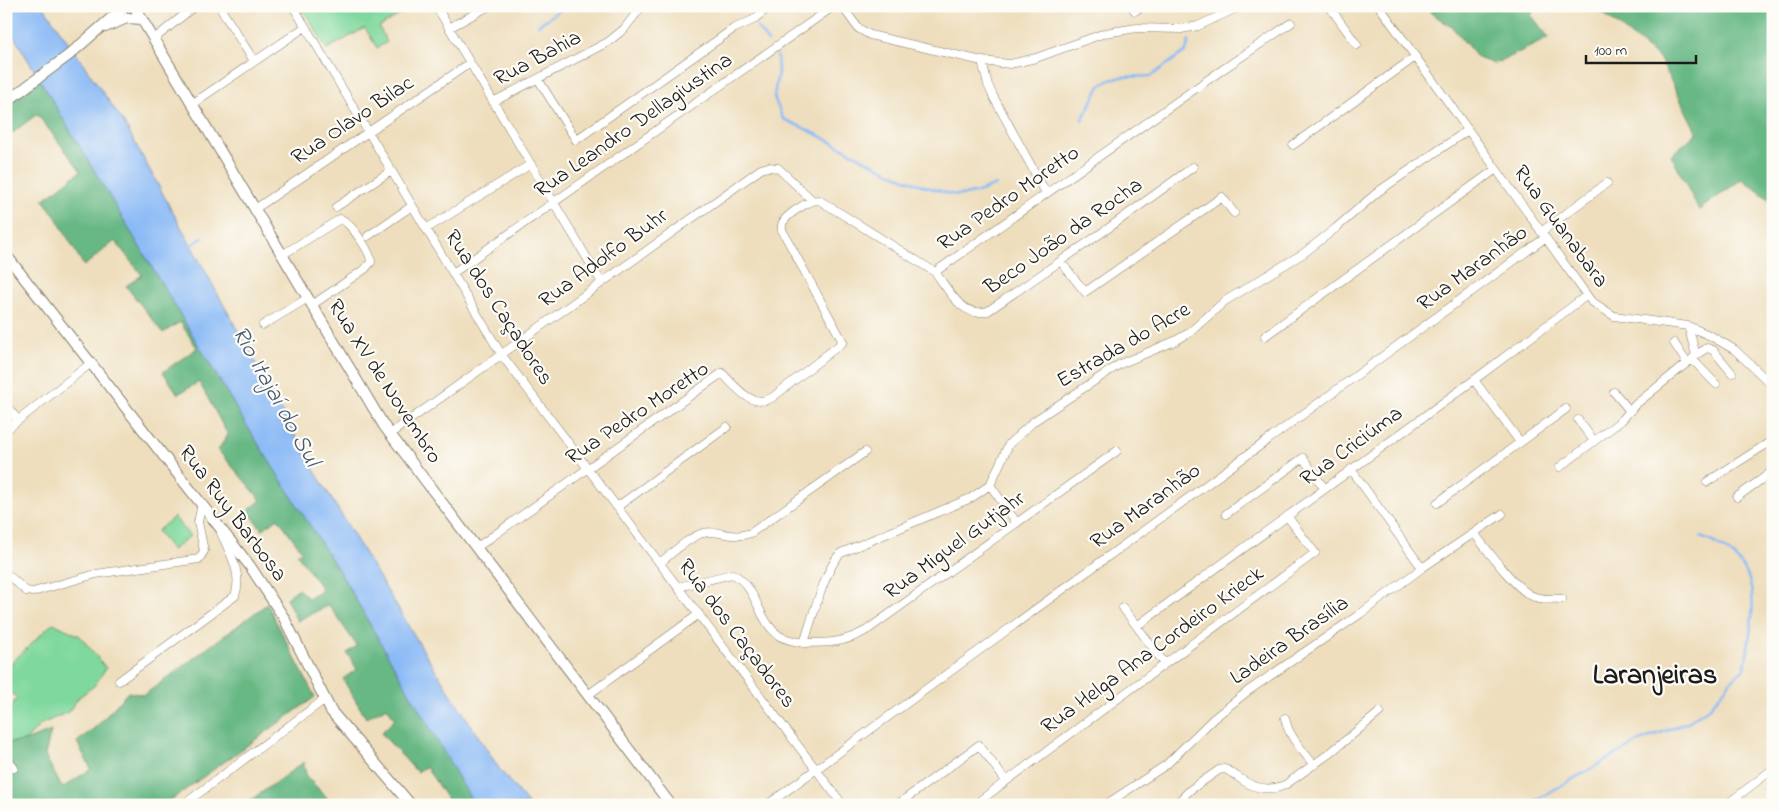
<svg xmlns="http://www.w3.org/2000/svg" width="1779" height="811" viewBox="0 0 1779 811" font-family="'Indie Flower',sans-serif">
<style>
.green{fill:#7fd89d;stroke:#4e7a5c}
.forest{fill:#67b884;stroke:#426a50}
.water{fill:#8abaf6;stroke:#536b89}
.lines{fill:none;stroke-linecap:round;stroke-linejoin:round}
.stream{stroke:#8abaf6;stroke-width:2.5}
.minor-casing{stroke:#857d6c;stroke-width:9}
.major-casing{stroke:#857d6c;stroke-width:12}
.minor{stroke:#fff;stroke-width:8}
.major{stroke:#fff;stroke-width:10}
.labels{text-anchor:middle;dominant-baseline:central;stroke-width:4.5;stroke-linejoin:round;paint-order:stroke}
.street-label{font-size:22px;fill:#1c1c1c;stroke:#fdfcf7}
.water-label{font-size:24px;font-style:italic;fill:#485b73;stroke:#fdfcf7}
.district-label{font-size:28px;font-weight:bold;fill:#1c1c1c;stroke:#fdfcf7}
</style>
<rect width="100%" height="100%" fill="#fdfcf7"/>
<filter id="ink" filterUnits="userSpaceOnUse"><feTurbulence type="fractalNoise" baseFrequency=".02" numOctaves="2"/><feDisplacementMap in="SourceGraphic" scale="10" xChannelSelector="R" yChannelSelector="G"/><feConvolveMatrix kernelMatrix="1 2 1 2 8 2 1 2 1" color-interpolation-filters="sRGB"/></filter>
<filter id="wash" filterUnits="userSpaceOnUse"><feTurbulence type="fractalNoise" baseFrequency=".0096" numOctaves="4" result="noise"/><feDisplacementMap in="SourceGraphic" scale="20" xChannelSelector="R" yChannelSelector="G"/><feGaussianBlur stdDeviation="1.12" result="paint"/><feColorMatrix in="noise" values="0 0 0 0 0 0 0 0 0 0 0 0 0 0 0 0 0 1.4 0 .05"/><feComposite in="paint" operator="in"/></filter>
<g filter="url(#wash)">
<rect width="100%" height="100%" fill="#eedebd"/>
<path class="green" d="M301,6H414L379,27L387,42L377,48L365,28L327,49Z
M174,517L190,536L172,550L157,531Z
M53,623L80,636L106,668L94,686L79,697L68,712L41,724L25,741L6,743V711L17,699L6,687V668Z"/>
<path class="forest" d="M1428,6H1536L1531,15L1549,38L1494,64L1478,58L1452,27L1431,13Z
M1594,6H1773V202L1742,179L1699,210L1671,155L1697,133L1660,59Z
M39,77L82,149L342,576L476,805H451L426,767L417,772L381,733L395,719L387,707L366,718L343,679L357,669L347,653L357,646L329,605L297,621L286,598L298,589L308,598L321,592L320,586L297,554L302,551L278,518L262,530L248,511L261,500L218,450L228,435L199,382L178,394L163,372L197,348L180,322L163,333L126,286L142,275L115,241L84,266L54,214L43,200L81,171L37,114L6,138V105Z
M267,604L315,697L164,805H129L126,799L118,805H6V786L8,784L6,782V743L25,741L51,731L45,755L62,788L91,769L77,742L98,725L128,692L144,695Z
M304,762L306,776L334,805H244Z"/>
<path class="water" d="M6,6H43L124,123L313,468L431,663L500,770L529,805H476L472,801L342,576L245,423L6,23Z"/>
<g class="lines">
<path class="stream" d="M756,6V9
M538,25L566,6
M757,27L768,42
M777,56L778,72L774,97L783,119C836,140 882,175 937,190C944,192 952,195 959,195C973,195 984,190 996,185
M1082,120L1100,86L1110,80L1122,77L1151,76L1186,51L1189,40
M188,247L204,237
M1527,805L1640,741L1688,722L1711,706L1734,677L1745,668C1753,608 1769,563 1701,537"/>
</g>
</g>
<g filter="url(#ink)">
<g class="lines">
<defs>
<path id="minor" d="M293,6L501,354L843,805
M436,6L602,283
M842,6L858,28L870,35L982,61L1010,64L1036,58L1105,33L1137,28L1181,29L1198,26L1241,6
M1132,6L1135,11L1142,6
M1329,6L1357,45
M1379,6L1591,301L1614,316L1688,326L1711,336L1735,350L1773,386
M222,11L254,61
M449,28L489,6
M154,39L195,6
M982,61L988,85L993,96L1046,193
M538,79L576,140L733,29L753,20L770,6
M493,102L608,42L624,29L642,6
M192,104L305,27
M1293,145L1415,57
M336,207L391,171
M255,209L470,63
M426,229L531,164
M1541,232L1607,183
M368,236L412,206
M282,255L340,219C349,220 371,252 371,262L365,269L312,305
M1061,262L1085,292L1222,197L1234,213
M935,272C949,290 962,319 988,311L1110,227L1193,167
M453,273L834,6
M263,325L308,298
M1265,336L1496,169
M1674,343L1687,363
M1696,355L1707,348L1713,350L1732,373
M1692,359L1716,384
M1474,380L1520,442
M1614,392L1630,411
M6,405L18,420
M1578,420L1594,441
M6,430L91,363
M390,434L761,169L768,167L778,168L812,200
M1560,467L1622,420L1635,405L1692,359L1696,355L1688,326
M1351,469L1422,568
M1707,482L1773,440
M990,485L1017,523
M1737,497L1773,471
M1437,503L1566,409
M617,507L727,427
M1226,514L1303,458L1324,488
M1474,533C1486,548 1518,593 1535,597C1543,600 1554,598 1562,599
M476,548L722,373C736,387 752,410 773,397L843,342L782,230C782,226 781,226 783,222C788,214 810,199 819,200L935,272L1219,72L1291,23
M660,563C671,554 689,537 703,533C719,529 731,540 751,533L865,452
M6,573L26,591L33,592L96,574L199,559L204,551L198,522L202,504
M678,587L732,574C757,585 757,619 778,635C785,640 795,641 804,643C811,622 826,566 841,553L971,498L990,485L1009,444L1034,421L1120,364L1175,341L1189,333L1225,301L1304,253L1336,228L1379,191L1468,130
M1123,608L1165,664
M1137,626L1474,380L1586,296
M804,643C829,643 844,643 867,630L1117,451
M119,681L235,596C243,574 230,553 221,533
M588,695L699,614
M1285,718C1288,736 1303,751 1314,765
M6,757L14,768
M183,805L325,699
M767,805L1545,238
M897,805L979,745L1006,781
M974,805L1315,553L1287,516
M1105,805L1166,765L1213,719L1248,691L1360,614L1422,568L1502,514
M1175,805L1190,790L1219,770L1224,769C1229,770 1233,774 1238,777C1252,788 1268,792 1285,785L1330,753L1380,712
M1726,805L1773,769"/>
<path id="major" d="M134,6L384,426L671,805
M105,27L127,18L142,19
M6,102L69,55L125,6
M6,255L250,566L284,618L331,711L411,805"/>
</defs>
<use href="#minor" class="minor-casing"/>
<use href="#major" class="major-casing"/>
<use href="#minor" class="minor"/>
<use href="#major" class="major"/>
</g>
</g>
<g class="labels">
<g class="street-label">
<text transform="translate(538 59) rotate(-28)">Rua Bahia</text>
<text transform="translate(353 121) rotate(-34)">Rua Olavo Bilac</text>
<text transform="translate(634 126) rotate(-35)">Rua Leandro Dellagiustina</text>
<text transform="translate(1009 199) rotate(-35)">Rua Pedro Moretto</text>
<text transform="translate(1560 227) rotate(54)">Rua Guanabara</text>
<text transform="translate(1064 237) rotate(-35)">Beco João da Rocha</text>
<text transform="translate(604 259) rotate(-36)">Rua Adolfo Buhr</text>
<text transform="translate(1473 269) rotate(-36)">Rua Maranhão</text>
<text transform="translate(498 308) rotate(57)">Rua dos Caçadores</text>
<text transform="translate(1124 346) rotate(-30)">Estrada do Acre</text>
<text transform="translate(384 382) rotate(57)">Rua XV de Novembro</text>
<text transform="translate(638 414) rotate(-34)">Rua Pedro Moretto</text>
<text transform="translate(1352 447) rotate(-36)">Rua Criciúma</text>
<text transform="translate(1146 507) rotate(-36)">Rua Maranhão</text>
<text transform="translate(232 514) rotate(53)">Rua Ruy Barbosa</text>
<text transform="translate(955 546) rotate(-36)">Rua Miguel Gutjahr</text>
<text transform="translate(736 634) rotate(53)">Rua dos Caçadores</text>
<text transform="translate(1290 641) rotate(-35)">Ladeira Brasília</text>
<text transform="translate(1153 651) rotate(-36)">Rua Helga Ana Cordeiro Krieck</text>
</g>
<g class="water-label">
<text transform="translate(275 397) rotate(61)">Rio Itajaí do Sul</text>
</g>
<g class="district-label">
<text x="1655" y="676">Laranjeiras</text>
</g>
</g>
<rect width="1779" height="811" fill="none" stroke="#fdfcf7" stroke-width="25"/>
<path d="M1586 55v8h110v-8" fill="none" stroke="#1c1c1c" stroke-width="2.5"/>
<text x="1594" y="55" font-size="15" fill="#1c1c1c" stroke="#fdfcf7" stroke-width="4" paint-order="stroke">100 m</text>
</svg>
